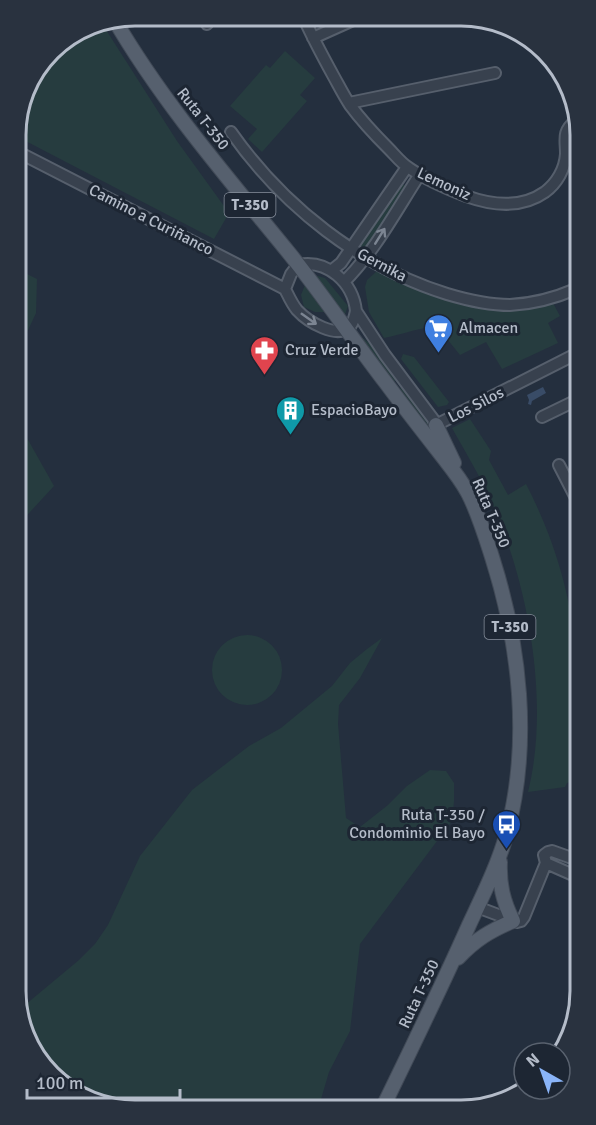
<svg xmlns="http://www.w3.org/2000/svg" width="596" height="1125" viewBox="0 0 596 1125" font-family="Signika,sans-serif">
<style>
.green{fill:#263c3f}
.water{fill:#394c67}
.lines{fill:none;stroke-linecap:round;stroke-linejoin:round}
.minor-casing{stroke:#565f6c;stroke-width:14}
.major-casing{stroke:#414a57;stroke-width:16}
.minor{stroke:#38414e;stroke-width:10}
.major{stroke:#56606e;stroke-width:14}
.oneway{stroke:#7c8592}
.labels{text-anchor:middle;dominant-baseline:central;stroke-width:6;stroke-linejoin:round;paint-order:stroke}
.shield{fill:#1d2633;stroke:#878f9c;stroke-width:1.5}
.shield-label{font-size:15px;font-weight:bold;fill:#b4bcc9}
.street-label{font-size:16px;fill:#b4bcc9;stroke:#1d2633}
.poi-label{font-size:16px;fill:#b4bcc9;stroke:#1d2633;text-anchor:start}
.rim{fill:none;stroke:#b4bcc9;stroke-width:3}
</style>
<rect width="100%" height="100%" fill="#242f3e"/>
<path class="green" d="M101,22L177,141L229,213L214,239L16,136V119L27,81L55,45L89,24Z
M285,51L315,78L300,95L307,101L262,152L248,139L257,129L230,106L266,65L270,68Z
M401,184L407,186L364,252L355,246Z
M17,269L37,279L36,313L17,354Z
M377,271L461,305L515,310L553,303L560,316L548,323L558,343L502,369L486,342L460,355L443,334L438,336L431,327C415,329 400,335 384,338L369,312L365,287L367,280Z
M318,276L325,278L348,306L344,317L313,277Z
M305,285L327,312H315L304,307L301,295Z
M355,335C372,339 386,364 396,378L393,384Z
M403,354L414,357L449,402L447,405L438,407L401,359Z
M401,386L440,436L449,455L400,390Z
M470,419L491,451L489,460L508,495L526,484C577,583 584,671 576,780L567,783L565,787L528,792C550,703 529,588 493,505C481,478 466,453 452,428Z
M18,422L54,486L18,525Z
M212 670a35 35 0 1 1 70 0a35 35 0 1 1-70 0Z
M382,638L360,678L339,705L338,724L346,818L360,827L388,805L407,786L430,770L446,771L454,783V801L452,821L360,944L350,1031L329,1072L319,1106L119,1109L56,1081L21,1029V1012L25,1005L79,960L95,944L108,925L140,856L192,790L249,746L281,728L332,686L350,663L367,649Z"/>
<path class="water" d="M543,387L546,393L532,401L531,405L528,404L529,400L527,395Z"/>
<g class="lines">
<defs>
<path id="minor" d="M202,15L207,24
M303,16C312,37 323,57 334,77C339,86 344,96 350,105C361,120 375,135 389,149C395,155 401,163 409,168C425,179 448,189 466,196C491,205 521,209 545,192C557,183 565,169 566,154C566,139 562,132 575,121
M313,38L362,16
M349,103L495,73
M231,132C283,206 360,267 447,294C467,300 488,305 510,305C533,304 555,298 576,289
M16,151L285,289C289,297 292,304 297,310C307,321 338,341 351,325C354,321 355,315 356,311
M331,271L341,263L407,167
M344,282C375,251 396,211 420,174
M285,289L291,274L298,265C328,259 353,283 356,311L385,355L433,419L436,425L576,354
M542,417L577,400
M559,465L577,500
M546,863L580,878
M477,907L517,922L521,921L524,917L546,863L544,855L548,852L552,851L580,861
M580,923L579,925L580,929"/>
<path id="major" d="M114,19C163,103 228,178 289,253C323,295 353,340 386,383C403,406 421,429 439,452C449,465 460,478 468,493C478,512 485,535 492,557C520,645 531,742 507,833C498,865 483,895 469,925C442,986 413,1045 384,1105
M436,425L454,463
M458,958C476,939 490,931 513,921C503,901 499,884 500,862"/>
</defs>
<use href="#minor" class="minor-casing"/>
<use href="#major" class="major-casing"/>
<use href="#minor" class="minor"/>
<use href="#major" class="major"/>
</g>
<defs><path id="oneway-shaft" d="M-6 0H5M1.5-3L5.5 0L1.5 3" fill="none" stroke-width="1.6" stroke-linecap="round" stroke-linejoin="round" transform="scale(1.5)"/></defs>
<g class="oneway">
<use href="#oneway-shaft" transform="translate(380 236) rotate(-58)"/>
<use href="#oneway-shaft" transform="translate(309 319) rotate(35)"/>
</g>
<defs>
<symbol id="supermarket-pin" viewBox="-11 -11 22 30"><path d="M0 17L-7.5 6A9.5 9.5 0 1 1 7.5 6Z" fill="#3f7fe0" stroke="#1d2633"/><path d="M-6-5.5h2.5l.6 2H6L4.5 2H-2.5L-4.4-4H-6ZM-1.5 3.2a1.3 1.3 0 1 0 .1 0ZM3 3.2a1.3 1.3 0 1 0 .1 0Z" fill="#fff"/></symbol>
<symbol id="pharmacy-pin" viewBox="-11 -11 22 30"><path d="M0 17L-7.5 6A9.5 9.5 0 1 1 7.5 6Z" fill="#e0444e" stroke="#1d2633"/><path d="M-2-6h4v4h4v4h-4v4h-4v-4h-4v-4h4Z" fill="#fff"/></symbol>
<symbol id="building-pin" viewBox="-11 -11 22 30"><path d="M0 17L-7.5 6A9.5 9.5 0 1 1 7.5 6Z" fill="#0f9aa8" stroke="#1d2633"/><path d="M-4-6H4V6H1V3H-1V6H-4ZM-2.5-4.3h1.7v1.8h-1.7ZM.8-4.3h1.7v1.8H.8ZM-2.5-1h1.7V.8h-1.7ZM.8-1h1.7V.8H.8Z" fill="#fff"/></symbol>
<symbol id="bus-pin" viewBox="-11 -11 22 30"><path d="M0 17L-7.5 6A9.5 9.5 0 1 1 7.5 6Z" fill="#1a4fb4" stroke="#1d2633"/><path d="M-5-6H5V4H4V6H2V4H-2V6H-4V4H-5ZM-3.5-4V0h7V-4ZM-3.5 1.2v1.5H-2V1.2ZM2 1.2v1.5H3.5V1.2Z" fill="#fff"/></symbol>
</defs>
<g fill-rule="evenodd">
<use href="#supermarket-pin" x="422" y="312" width="33" height="45"/>
<use href="#pharmacy-pin" x="248" y="334" width="33" height="45"/>
<use href="#building-pin" x="274" y="394" width="33" height="45"/>
<use href="#bus-pin" x="490" y="808" width="33" height="45"/>
</g>
<g class="labels">
<g class="shield">
<rect x="224.5" y="193" width="51" height="24" rx="4.5"/>
<rect x="484.5" y="615" width="51" height="24" rx="4.5"/>
</g>
<g class="shield-label">
<text x="250" y="205">T-350</text>
<text x="510" y="627">T-350</text>
</g>
<g class="street-label">
<text transform="translate(203 119) rotate(52)">Ruta T-350</text>
<text transform="translate(444 184) rotate(25)">Lemoniz</text>
<text transform="translate(151 220) rotate(27)">Camino a Curiñanco</text>
<text transform="translate(382 265) rotate(28)">Gernika</text>
<text transform="translate(476 405) rotate(-27)">Los Silos</text>
<text transform="translate(491 513) rotate(67)">Ruta T-350</text>
<text transform="translate(419 994) rotate(-65)">Ruta T-350</text>
</g>
<g class="poi-label">
<text x="459" y="328">Almacen</text>
<text x="285" y="350">Cruz Verde</text>
<text x="311" y="410">EspacioBayo</text>
<text x="485" y="815" text-anchor="end">Ruta T-350 /<tspan x="485" dy="18">Condominio El Bayo</tspan></text>
</g>
</g>
<path d="M0 0H596V1125H0ZM135 26H461A109 109 0 0 1 570 135V991A109 109 0 0 1 461 1100H135A109 109 0 0 1 26 991V135A109 109 0 0 1 135 26Z" fill="#29323f" fill-rule="evenodd"/>
<path class="rim" d="M135 26H461A109 109 0 0 1 570 135V991A109 109 0 0 1 461 1100H135A109 109 0 0 1 26 991V135A109 109 0 0 1 135 26Z"/>
<g transform="translate(542 1071) rotate(320)"><circle r="28" fill="#1d2633" stroke="#59626f" stroke-width="1.5"/>
<path d="M0-4.5L10 22L0 15L-10 22Z" fill="#8ab4f8"/>
<text y="-9" font-size="16" font-weight="bold" text-anchor="middle" fill="#b4bcc9">N</text>
</g>
<path d="M27 1089v9h153v-9" fill="none" stroke="#b4bcc9" stroke-width="3"/>
<text x="36" y="1089" font-size="18" fill="#b4bcc9" stroke="#1d2633" stroke-width="4.5" paint-order="stroke">100 m</text>
</svg>
